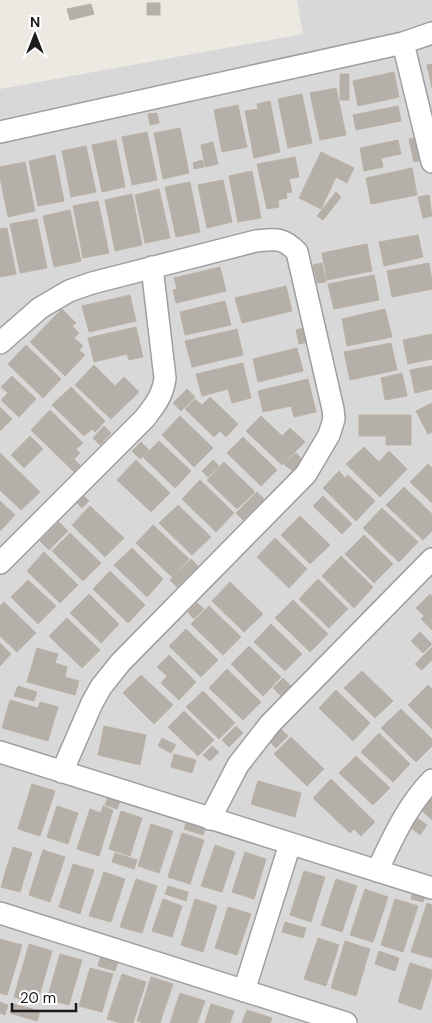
<svg xmlns="http://www.w3.org/2000/svg" width="432" height="1023" viewBox="0 0 432 1023" font-family="'DM Sans',sans-serif">
<style>
.residential{fill:#d9d8d8}
.building{fill:#b4afa8;stroke:#bbb1a6}
.lines{fill:none;stroke-linecap:round;stroke-linejoin:round}
.street-casing{stroke:#9f9f9f;stroke-width:24}
.street{stroke:#fff;stroke-width:21}
</style>
<rect width="100%" height="100%" fill="#ece9e2"/>
<path class="residential" d="M297,0H432V1023H0V89L303,34Z"/>
<path class="building" d="M147,3H160V15H147Z
M91,4L94,14L70,20L67,9Z
M432,64V88L427,65Z
M394,72L399,97L358,106L353,81Z
M340,74H349V100H340Z
M336,88L346,135L320,140L310,93Z
M302,94L312,143L288,148L278,99Z
M270,101L280,152L254,158L245,111L258,109L257,104Z
M238,105L247,147L222,152L214,110Z
M398,106L401,121L356,130L353,115Z
M157,113L159,123L150,125L148,114Z
M180,128L189,173L163,179L154,133Z
M147,132L157,180L132,185L122,137Z
M417,138L422,160L414,162L409,139Z
M116,140L125,187L102,192L92,145Z
M398,140L401,154L381,158L383,167L364,171L360,148Z
M213,142L218,164L205,167L201,145Z
M86,146L96,192L71,197L62,151Z
M321,152L354,168L347,183L336,177L321,209L299,198Z
M55,155L64,201L38,206L29,161Z
M295,157L299,177L289,179L292,192L286,193L287,198L278,200L279,207L267,209L257,164Z
M202,160L204,167L194,169L193,163Z
M25,162L35,211L8,217L0,177V167Z
M412,168L417,195L371,204L366,178Z
M252,171L261,218L238,222L229,176Z
M223,180L232,222L207,228L198,185Z
M190,182L200,232L176,237L165,187Z
M159,189L170,238L145,243L135,195Z
M336,192L341,197L323,220L317,216Z
M132,194L142,245L115,251L105,200Z
M429,195L432,216L423,218L418,197Z
M98,201L109,253L83,258L73,206Z
M70,210L81,261L54,267L43,216Z
M37,219L47,268L20,273L10,224Z
M7,228L16,274L0,277V229Z
M418,235L423,257L384,266L379,242Z
M367,244L372,271L327,280L322,253Z
M322,263L326,282L317,283L313,265Z
M429,263L432,280V289L392,297L387,271Z
M220,267L226,291L176,303L173,290L177,289L174,278Z
M374,275L379,300L334,309L328,284Z
M286,286L292,311L242,323L235,298Z
M130,295L136,321L89,332L82,306Z
M225,301L231,325L185,335L180,312Z
M62,309L76,323L72,326L79,333L74,338L83,346L79,350L85,355L65,376L30,342Z
M385,309L392,337L347,346L342,319Z
M136,327L143,357L129,360L127,354L94,362L88,338Z
M303,328L307,342L299,344L296,330Z
M237,329L243,355L192,367L185,341Z
M432,334V359L408,364L403,340Z
M391,343L397,370L350,380L344,352Z
M26,345L61,379L43,398L8,364Z
M297,348L303,371L258,382L253,359Z
M243,363L251,398L232,403L228,389L202,396L196,374Z
M94,365L115,386L124,377L139,392L111,419L75,385Z
M432,366V389L415,393L410,370Z
M402,373L407,396L385,400L381,378Z
M12,376L36,399L19,417L1,400L8,393L1,387Z
M308,379L316,412L294,417L291,406L263,412L258,391Z
M71,387L105,421L95,432L92,429L84,436L52,405Z
M187,389L195,397L181,411L173,403Z
M210,397L238,424L226,437L220,431L214,437L185,409L195,399L202,405Z
M432,403V432L428,434L416,411Z
M0,407L12,419L0,431Z
M50,410L83,443L76,449L80,453L74,459L80,465L74,472L31,430Z
M359,415H411V445H386V436H359Z
M180,416L213,448L194,467L162,435Z
M261,416L282,436L290,428L305,442L282,465L246,431Z
M104,426L111,433L100,445L93,438Z
M30,436L43,449L24,468L11,455Z
M243,437L277,470L261,486L227,453Z
M159,441L191,471L175,488L143,457Z
M141,442L149,450L140,459L132,451Z
M364,447L379,462L389,451L407,469L380,497L346,464Z
M0,453L40,492L21,510L0,490Z
M296,453L303,460L292,471L284,464Z
M136,460L170,493L151,512L117,480Z
M213,460L219,466L208,477L202,471Z
M224,462L255,492L237,509L207,480Z
M428,464L432,468V503L410,482Z
M339,471L345,478L348,475L375,501L356,521L323,488Z
M200,480L234,513L216,532L182,499Z
M404,487L432,514V531L423,540L386,505Z
M257,492L264,499L243,520L236,513Z
M84,496L89,501L82,508L77,503Z
M323,496L352,524L342,534L313,506Z
M0,501L15,515L0,531Z
M178,505L211,537L192,555L159,523Z
M90,506L124,538L105,557L72,525Z
M382,508L418,542L399,562L363,528Z
M300,516L330,545L310,564L281,535Z
M59,522L68,531L49,550L40,541Z
M153,525L189,559L172,577L136,543Z
M70,533L101,563L83,581L52,551Z
M364,535L393,564L374,583L345,554Z
M275,538L307,569L289,588L257,557Z
M132,548L163,579L147,597L114,565Z
M44,552L78,585L60,603L27,571Z
M341,556L373,587L354,608L322,576Z
M191,559L198,566L177,587L170,580Z
M110,571L145,605L128,623L93,589Z
M318,579L348,609L329,628L299,599Z
M28,580L56,606L38,624L11,597Z
M230,582L263,614L244,632L212,601Z
M89,594L119,624L101,643L70,613Z
M430,594L432,596V630L421,619L424,616L416,608Z
M293,600L328,634L310,652L275,618Z
M4,602L36,633L17,652L0,636V606Z
M197,603L204,609L194,619L188,612Z
M209,606L241,637L223,655L191,624Z
M67,618L100,650L82,668L49,636Z
M271,624L302,654L285,671L254,642Z
M186,629L218,660L201,677L169,646Z
M420,632L432,644L423,653L411,641Z
M0,643L11,654L0,666Z
M249,646L281,677L263,696L231,664Z
M432,647V660L422,670L415,664Z
M37,648L58,654L55,663L67,667L65,677L79,681L75,695L27,682Z
M169,655L196,682L179,700L161,683L167,676L157,667Z
M227,669L261,702L243,720L209,688Z
M362,671L393,701L375,718L344,688Z
M141,675L173,705L154,724L123,693Z
M283,678L291,686L281,696L273,688Z
M428,685L432,689V729L408,705Z
M18,686L37,692L34,701L14,696Z
M336,690L370,723L353,741L319,708Z
M203,691L235,723L219,739L186,707Z
M10,700L38,708L40,702L58,707L48,741L2,728Z
M401,709L432,739V746L416,762L381,728Z
M184,711L214,740L198,756L168,727Z
M104,726L146,735L140,765L98,755Z
M236,726L243,733L229,747L222,740Z
M281,729L288,736L276,748L269,741Z
M379,733L410,764L393,782L361,752Z
M291,737L324,769L307,786L274,754Z
M162,738L176,745L171,753L158,746Z
M212,746L219,752L210,761L203,755Z
M174,754L196,760L192,773L171,767Z
M356,756L390,788L373,805L339,773Z
M331,779L375,822L361,836L354,829L350,833L313,798Z
M258,781L301,793L295,817L251,804Z
M32,784L55,791L40,836L18,829Z
M108,797L120,801L117,809L105,805Z
M432,797V820L420,809Z
M57,806L78,813L68,844L47,837Z
M103,806L113,810L99,856L77,849L90,809L101,813Z
M121,811L142,818L130,856L109,849Z
M416,817L427,825L420,835L409,826Z
M188,818L207,824L203,835L184,829Z
M151,824L173,831L159,873L138,866Z
M182,833L204,840L190,884L168,877Z
M215,845L235,852L222,892L201,886Z
M13,847L32,853L20,892L1,887Z
M43,850L65,857L50,902L29,895Z
M245,852L266,859L254,899L232,892Z
M115,853L137,860L134,869L112,862Z
M73,864L94,870L80,914L59,907Z
M304,871L325,877L311,922L290,915Z
M104,872L125,879L111,922L89,916Z
M136,879L157,886L142,933L120,927Z
M336,879L357,886L342,932L321,925Z
M168,886L188,892L186,901L165,894Z
M414,888L427,892L423,902L411,899Z
M365,889L388,897L373,942L350,935Z
M163,899L182,906L172,937L152,931Z
M195,899L217,906L203,952L181,945Z
M395,899L418,906L403,952L381,945Z
M427,903L432,905V958L411,952Z
M228,907L251,914L237,955L215,948Z
M285,922L306,928L303,938L282,932Z
M318,938L339,945L326,986L304,979Z
M0,939L22,945L7,995L0,993Z
M345,941L370,949L356,996L331,988Z
M29,944L52,951L37,1004L14,997Z
M379,951L399,958L395,971L375,964Z
M60,954L82,960L69,1005L47,999Z
M101,955L118,961L115,971L98,966Z
M410,963L432,970V976L421,1010L398,1002Z
M90,968L113,974L102,1012L79,1006Z
M122,974L146,982L133,1023H121L107,1019Z
M151,977L173,984L160,1023H144L137,1021Z
M180,993L205,1001L197,1023H170Z
M0,1002L8,1005L5,1015L0,1013Z
M13,1004L40,1011L37,1021L10,1013Z
M211,1004L234,1011L230,1023H205Z
M247,1010L272,1018L270,1023H242Z"/>
<g class="lines">
<defs>
<path id="street" d="M403,43L432,162
M0,132L403,43L432,33
M0,343L40,308L69,291L92,283L256,241C275,239 283,237 297,252L333,409L334,419L329,435L306,474L120,663L101,687L92,703L62,772
M0,563L145,418C155,405 163,395 165,378L152,267
M0,752L432,888
M210,819L238,765L270,724L432,559
M377,871C393,838 406,807 432,780
M0,913L346,1023
M244,991L290,844"/>
</defs>
<use href="#street" class="street-casing"/>
<use href="#street" class="street"/>
</g>
<g transform="translate(35 35)" stroke="#ffffff" stroke-width="4" paint-order="stroke">
<path d="M0-4L9 19L0 12L-9 19Z" fill="#1b1b1b"/>
<text y="-8" font-size="14" font-weight="bold" text-anchor="middle" fill="#1b1b1b">N</text>
</g>
<path d="M12 1003v8h64v-8" fill="none" stroke="#1b1b1b" stroke-width="2.5"/>
<text x="20" y="1003" font-size="15" fill="#1b1b1b" stroke="#ffffff" stroke-width="4" paint-order="stroke">20 m</text>
</svg>
